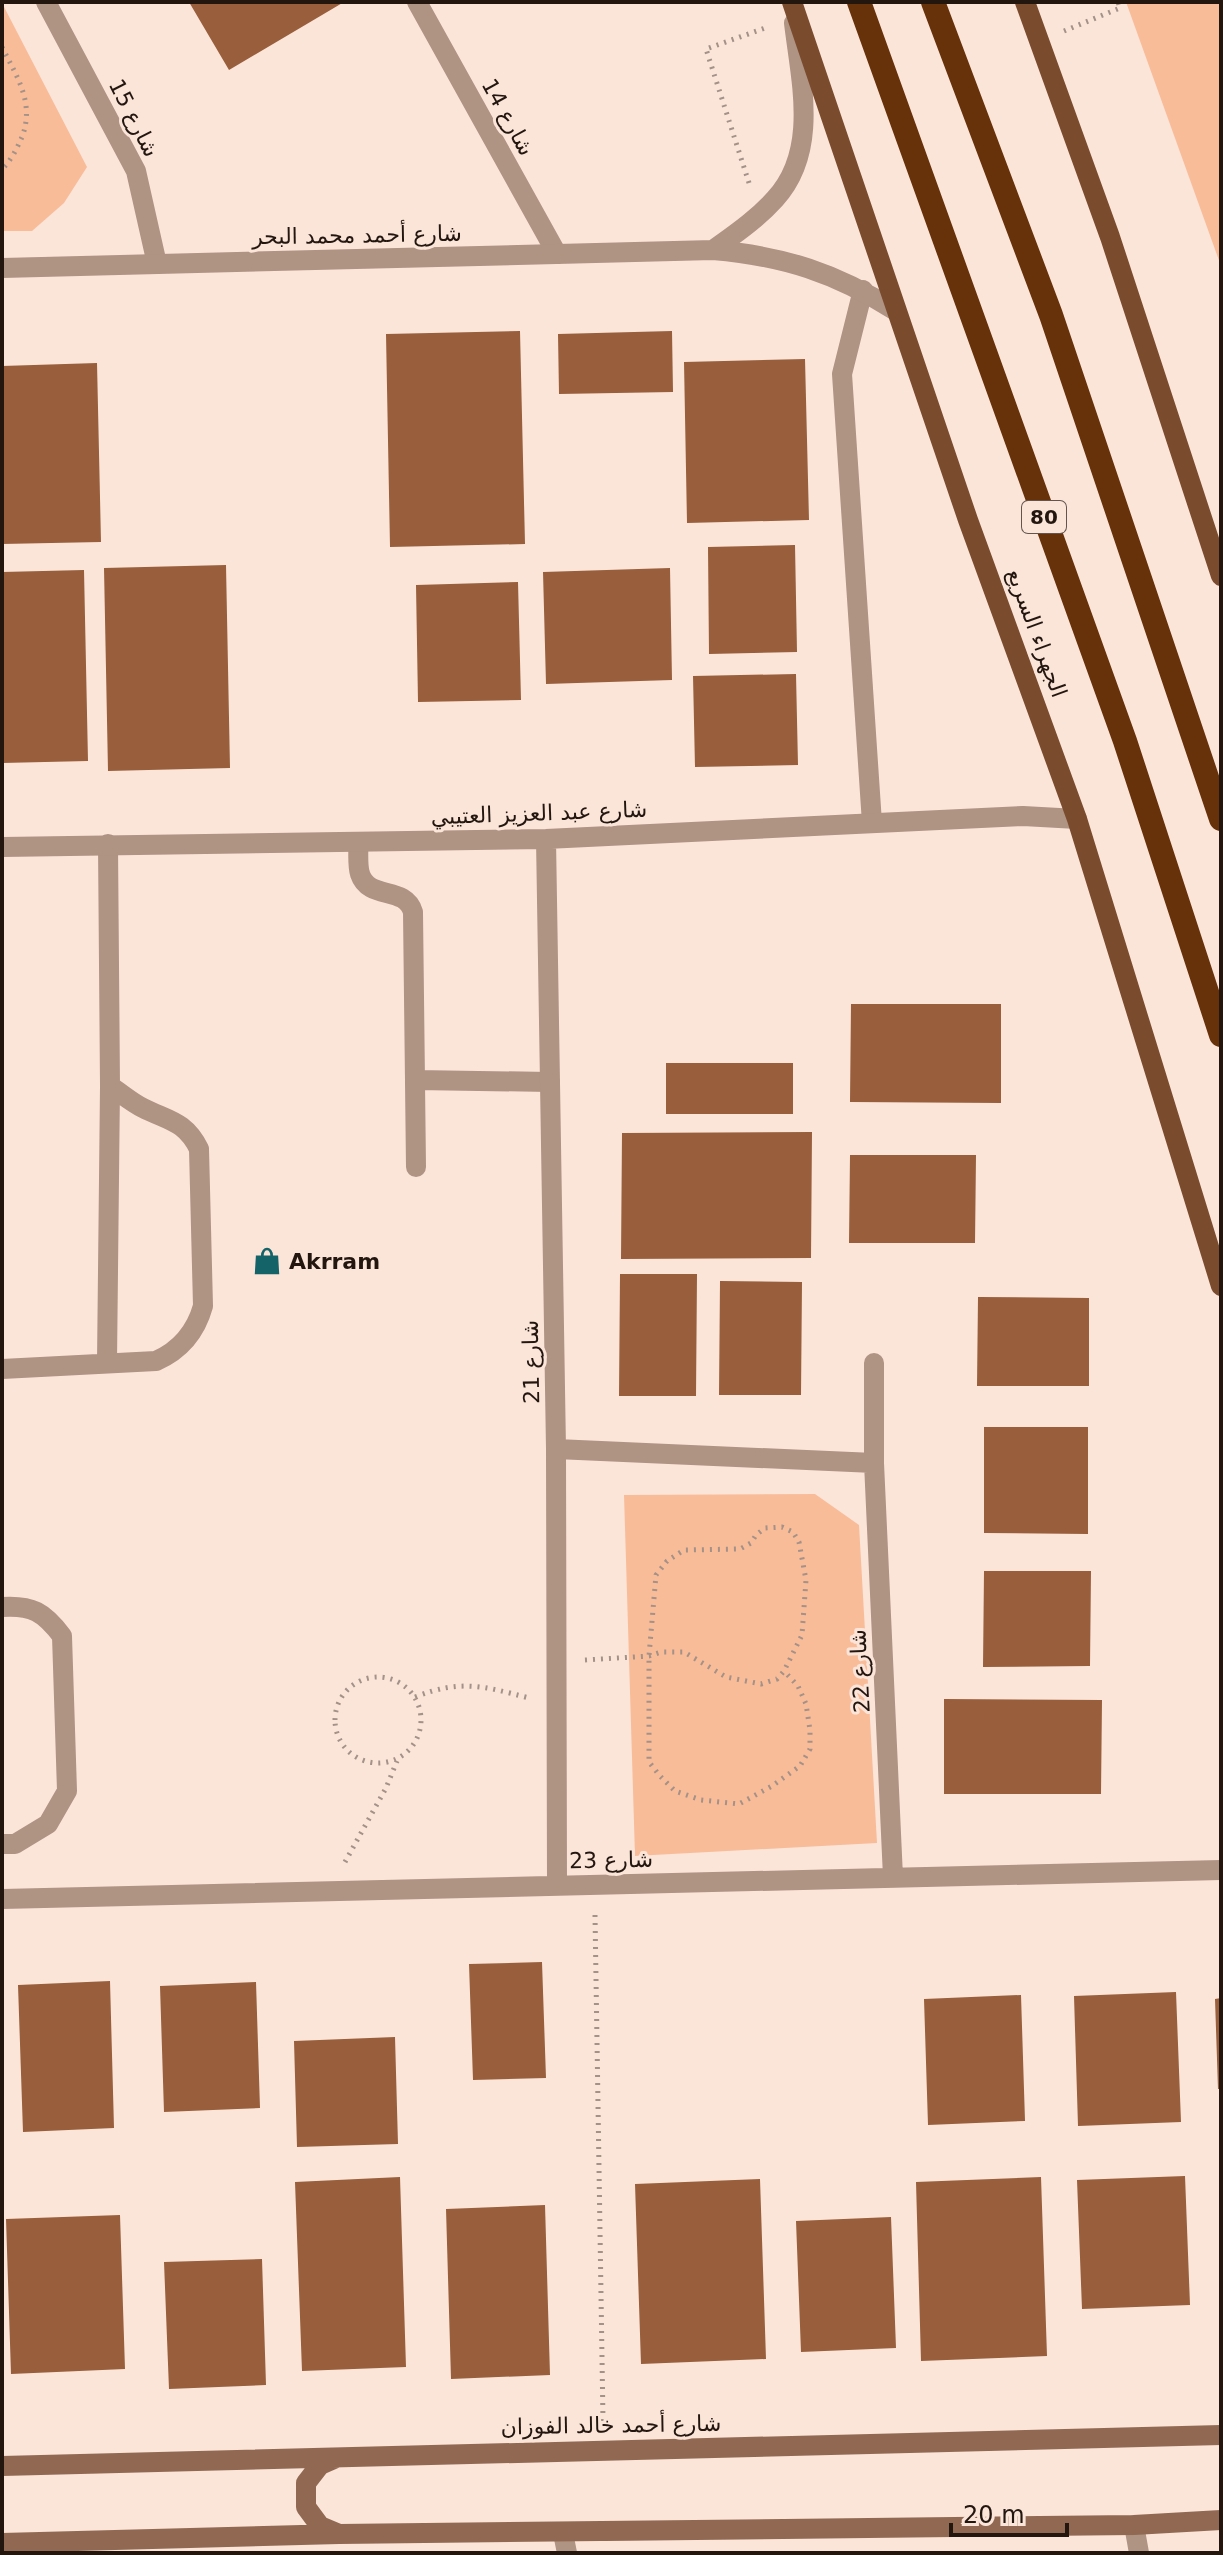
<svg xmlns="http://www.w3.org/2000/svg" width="1223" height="2555" viewBox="0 0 1223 2555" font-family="'DejaVu Sans','Noto Sans Arabic',sans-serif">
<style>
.green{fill:#f9bc99}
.building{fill:#995e3b}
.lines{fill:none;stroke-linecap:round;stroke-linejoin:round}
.path{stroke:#a49187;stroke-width:5;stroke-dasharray:2 6;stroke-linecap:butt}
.service{stroke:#af9383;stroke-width:20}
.minor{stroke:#af9383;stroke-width:20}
.tertiary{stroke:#af9383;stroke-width:20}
.secondary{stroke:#916952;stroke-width:20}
.primary{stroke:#7b4b2e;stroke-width:20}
.motorway{stroke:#67310a;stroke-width:24}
.labels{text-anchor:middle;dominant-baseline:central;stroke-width:6;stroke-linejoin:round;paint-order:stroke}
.shield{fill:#fbe5d9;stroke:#64544c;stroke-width:2}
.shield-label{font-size:20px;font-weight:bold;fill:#23160f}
.street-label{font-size:22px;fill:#23160f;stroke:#fbe5d9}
.poi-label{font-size:22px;font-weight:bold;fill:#23160f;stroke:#fbe5d9;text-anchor:start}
</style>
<rect width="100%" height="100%" fill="#fbe5d9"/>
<path class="green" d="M1126,2H1221V266Z
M2,3L87,167L64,203L32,231H2Z
M815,1494L859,1525L877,1843L635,1856L624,1495Z"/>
<path class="building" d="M189,2H344L229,70Z
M520,331L525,544L390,547L386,334Z
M672,331L673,392L559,394L558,334Z
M805,359L809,520L687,523L684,362Z
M97,363L101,542L2,544V366Z
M795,545L797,652L709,654L708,547Z
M226,565L230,768L108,771L104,568Z
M670,568L672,680L546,684L543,572Z
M84,570L88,761L2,763V572Z
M518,582L521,700L418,702L416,585Z
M796,674L798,765L695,767L693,676Z
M851,1004H1001V1103L850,1102Z
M666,1063H793V1114H666Z
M812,1132L811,1258L621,1259L622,1133Z
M850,1155H976L975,1243H849Z
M620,1274H697L696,1396H619Z
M720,1281L802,1282L801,1395H719Z
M978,1297L1089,1298V1386H977Z
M984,1427H1088V1534L984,1533Z
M984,1571H1091L1090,1666L983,1667Z
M944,1699L1102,1700L1101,1794H944Z
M542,1962L546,2078L473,2080L469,1964Z
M110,1981L114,2128L23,2132L18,1985Z
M256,1982L260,2108L164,2112L160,1986Z
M1176,1992L1181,2122L1078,2126L1074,1996Z
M1021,1995L1025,2121L928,2125L924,1999Z
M1221,1998V2089H1218L1215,1999Z
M395,2037L398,2144L297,2147L294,2041Z
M1185,2176L1190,2305L1082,2309L1077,2180Z
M400,2177L406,2367L302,2371L295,2182Z
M1041,2177L1047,2356L921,2361L916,2182Z
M760,2179L766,2359L641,2364L635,2184Z
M545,2205L550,2375L451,2379L446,2209Z
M120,2215L125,2369L11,2374L6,2219Z
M891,2217L896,2348L801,2352L796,2221Z
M262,2259L266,2385L169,2389L164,2262Z"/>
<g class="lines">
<path class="path" d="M1064,31L1120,8L1118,2
M2,47C17,77 35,103 22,137C17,148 11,161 2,169
M749,183L706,49L768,27
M585,1660L649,1656L661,1652H684L726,1677L761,1684L777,1679L784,1671L802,1635L806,1580L799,1542L793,1532L782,1527L765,1528L756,1535L751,1543L740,1549L684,1550L667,1561L656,1575L649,1656V1762L660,1776L675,1791L701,1800L739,1804L772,1786L800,1766L810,1749V1730L806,1704L798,1686L784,1671
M335 1720a43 43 0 1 1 86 0a43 43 0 1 1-86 0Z
M415,1697C461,1679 483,1686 529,1698
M345,1862L386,1788L397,1761
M595,1915L603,2421"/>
<path class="service" d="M863,290L842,374L872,823
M358,842C359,852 357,864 360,874C369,901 405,885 413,912L416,1167
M416,1080L550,1082
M107,1363L110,1086L108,844
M2,1369L156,1361C181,1350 196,1331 203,1306L199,1149C185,1121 169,1121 143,1108C131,1102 121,1093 110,1086
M2,1607C32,1605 44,1612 62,1636L67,1791L48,1824L15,1844H2"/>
<path class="minor" d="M46,2L136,171L157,264
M417,2L557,254
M546,839L556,1449L557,1885
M2,847L546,839L1023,816L1077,819
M874,1363V1463L893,1877
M556,1449L874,1463
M2,1899L1221,1870
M1134,2525L1139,2553
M563,2533L567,2553"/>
<path class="tertiary" d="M713,250C735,234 757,219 775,199C819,151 801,82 794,23
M2,268L713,250C784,256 836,273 896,311"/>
<path class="secondary" d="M336,2458L320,2465L306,2483V2507L320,2526L339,2534
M2,2466L1221,2435
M2,2543L339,2534L1134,2525L1221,2520"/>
<path class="primary" d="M792,2L968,520L1077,819L1221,1286
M1025,2L1110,237L1221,576"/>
<path class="motorway" d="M859,2L1125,741L1221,1035
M933,2L1051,315L1221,819"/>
</g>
<defs>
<symbol id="shop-bare" viewBox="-9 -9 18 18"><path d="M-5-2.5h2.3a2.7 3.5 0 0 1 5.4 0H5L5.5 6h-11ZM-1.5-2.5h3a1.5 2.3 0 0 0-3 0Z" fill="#146368" stroke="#fbe5d9" stroke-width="2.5" paint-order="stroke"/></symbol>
</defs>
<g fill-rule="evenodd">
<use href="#shop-bare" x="247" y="1241" width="40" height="40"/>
</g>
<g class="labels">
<rect class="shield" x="1022" y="501" width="44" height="32" rx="6"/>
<g class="shield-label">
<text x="1044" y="517">80</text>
</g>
<g class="street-label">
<text transform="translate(508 117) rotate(61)">شارع 14</text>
<text transform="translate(134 118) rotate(63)">شارع 15</text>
<text transform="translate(357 235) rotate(-1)">شارع أحمد محمد البحر</text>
<text transform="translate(1037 633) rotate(70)">الجهراء السريع</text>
<text transform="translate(539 813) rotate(-2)">شارع عبد العزيز العتيبي</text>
<text transform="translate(531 1362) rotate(-91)">شارع 21</text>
<text transform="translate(860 1671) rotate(-93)">شارع 22</text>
<text transform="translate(611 1860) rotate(-1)">شارع 23</text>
<text transform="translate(611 2425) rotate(-1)">شارع أحمد خالد الفوزان</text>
</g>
<g class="poi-label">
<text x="289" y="1261">Akrram</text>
</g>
</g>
<rect width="1223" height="2555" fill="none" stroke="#23160f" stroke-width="8"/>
<path d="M951 2523v12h116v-12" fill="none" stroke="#23160f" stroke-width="4"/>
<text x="963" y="2523" font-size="24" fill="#23160f" stroke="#fbe5d9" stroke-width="6" paint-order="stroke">20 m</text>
</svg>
